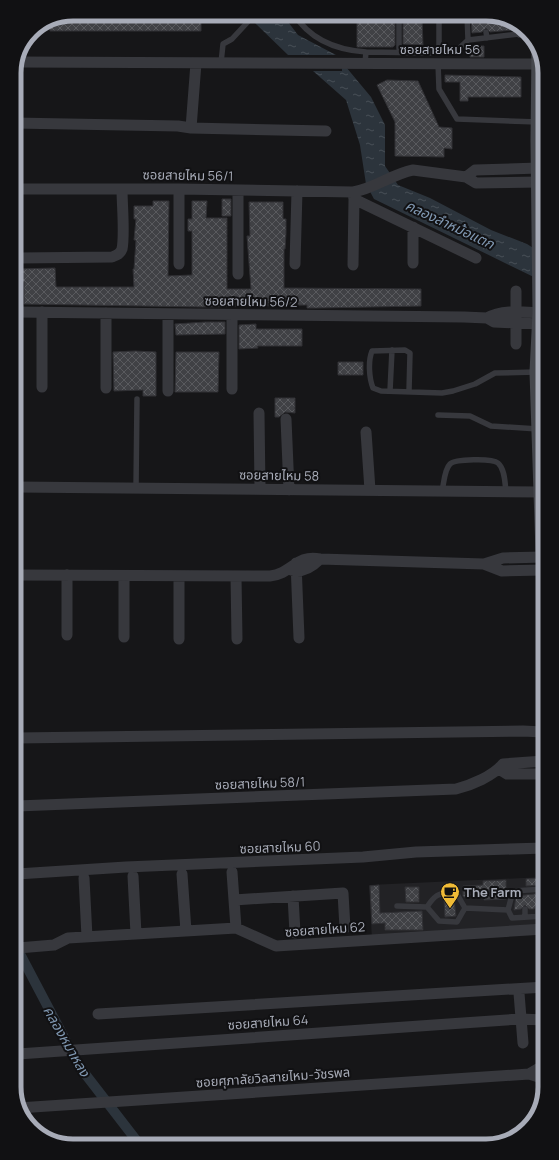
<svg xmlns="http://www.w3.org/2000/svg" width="559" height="1160" viewBox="0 0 559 1160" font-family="Manrope,'Noto Sans Thai',sans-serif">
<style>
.built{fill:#222225}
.water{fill:url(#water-ripples)}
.pier{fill:#161618}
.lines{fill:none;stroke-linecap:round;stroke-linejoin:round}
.canal{stroke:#2c343c;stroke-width:10}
.building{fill:url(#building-cross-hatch);stroke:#303034}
.lane{stroke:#37383d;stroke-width:5.5}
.street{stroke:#37383d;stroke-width:11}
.secondary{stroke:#45474d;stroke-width:15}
.labels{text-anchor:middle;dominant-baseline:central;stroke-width:4;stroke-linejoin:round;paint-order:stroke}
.street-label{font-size:13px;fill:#a8acb8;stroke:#111113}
.poi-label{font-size:13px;font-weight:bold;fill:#a8acb8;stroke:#111113;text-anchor:start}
.water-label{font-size:14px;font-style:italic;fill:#8098b2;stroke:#111113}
.rim{fill:none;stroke:#a8acb8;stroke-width:5}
</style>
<defs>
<pattern id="water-ripples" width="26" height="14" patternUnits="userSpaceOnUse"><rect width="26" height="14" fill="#2c343c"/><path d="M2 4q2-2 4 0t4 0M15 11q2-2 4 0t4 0" fill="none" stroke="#484f56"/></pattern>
<pattern id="building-cross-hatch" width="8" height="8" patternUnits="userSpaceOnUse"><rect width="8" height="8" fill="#404145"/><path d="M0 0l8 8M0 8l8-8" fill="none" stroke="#595a5e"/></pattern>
</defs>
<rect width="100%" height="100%" fill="#161618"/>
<path class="built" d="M544,877V929L372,940L369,885Z"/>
<path class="water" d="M248,14H282L298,35L336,55L371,97L385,125V166L398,185L430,198L491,230L527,244L541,253L542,281L374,199L366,184L360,145L346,100L313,71L288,55L255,23Z"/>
<path class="pier" d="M288,55H339L342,58V71H309L288,58Z"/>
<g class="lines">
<path class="canal" d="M18,950L79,1066L140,1145"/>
</g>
<path class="building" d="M73,14H201V31H50V23Z
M471,14H490L512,22L513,30L490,32L486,28L482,32L472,33Z
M357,17H393V20H395V45L393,47H357Z
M403,20H422L423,45L403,44Z
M470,46H484V57H470Z
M445,75L521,77V97H468V101H460V82H445Z
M387,80L418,81L439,127L452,128V149L444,148V157L395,156V122L377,85Z
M222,199H231V216H222Z
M153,201H169L168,276L192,275V231H188V219H192V201H207L206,218H227V289H251L247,236H250L249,202H283V219H286V233L285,249H284V288L421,289V306L317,308H307V305L204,307L24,304V282H19V269L55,268L56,287H134L133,269H134L136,240H134L136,219H134V206H153Z
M206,322H225V334L176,335L175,324Z
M256,324V329H302V346H257L258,348L239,349V325Z
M135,351L156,352V396H143V390L114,391L113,352Z
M176,352H219L218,392H175Z
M338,362H363V375H338Z
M275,398H295V413L285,412L279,417H275Z
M544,878V885L526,886V879Z
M506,880V899L484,900V896L464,897L463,896V886L483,885V881Z
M379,885L380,913L422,911L423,930H385V923L372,924L370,886Z
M405,887H419V902H406Z
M544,893V908L538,904L534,909H529L525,905L521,909L514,910L516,896Z
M454,898L456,916L445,917L444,899Z"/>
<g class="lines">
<path class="lane" d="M294,14C310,40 337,50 366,52
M399,14V48L455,52L468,40L527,33
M467,14L468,40
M518,25L519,35
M486,32L487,38
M439,51V14
M221,63L223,44L232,39L255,14
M365,63L366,52L432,53L438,51
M438,63L439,89L457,119L538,122
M390,391L392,350
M409,391L410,353L405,350L372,351C368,361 369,378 373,388L381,391L442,393L453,391L475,384L495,373L536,372
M438,415L470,416L491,426L538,429
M136,488L137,399
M442,491C444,484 444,470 450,464C455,459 492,458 498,463C505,469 505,483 506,492
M544,889L513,891L508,910L512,918L544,916
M451,892L457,894L465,908L457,922L439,921L427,907C434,896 438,893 451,892Z
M397,906L427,907
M465,908L508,910
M538,908V916
M525,909V917"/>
<path class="street" d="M17,62L539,64
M14,123L178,126L191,128L196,63
M191,128L326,131
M466,177L475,170L539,168
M15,189H179L353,192C374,189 392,174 413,170L466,177L476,183L539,182
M353,193L354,199L353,265
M354,199L476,258
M413,227V263
M15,256L19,258L112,257C117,255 120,254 122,249C125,235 122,205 122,189
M179,264V189
M295,264L297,191
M238,274V190
M15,312L464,317L487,318L494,322L540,324
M42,312V387
M106,313V388
M487,318C502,309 523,312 540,313
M516,344V291
M232,389V315
M168,391V314
M259,413L260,489
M286,419L289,490
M366,432L370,490
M16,487L541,492
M296,563L299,638
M484,564L503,558L543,557
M291,570C303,573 312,567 320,559
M16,575L270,576C292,574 296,554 320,559L484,564L502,571L543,570
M124,576V637
M179,576V639
M236,576L237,639
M67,635V575
M17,738L523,731L543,732
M499,769L507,774H544
M17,806L456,789C472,785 493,776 503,764L544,761
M232,872L236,928
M17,874L126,867L363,857L416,852L544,848
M182,874L186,931
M133,876L136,934
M84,878L87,937
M293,896L295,933
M234,900L343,893L345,928
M18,948L54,945L68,938L236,928L276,946L544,929
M519,993L523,1043
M98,1014L545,987
M18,1054L520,1019L545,1020
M529,1074L541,1067L545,1066
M18,1108L529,1074L545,1079"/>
<path class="secondary" d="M539,48L538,141L540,313L537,372L543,552"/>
</g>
<defs>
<symbol id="cafe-pin" viewBox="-11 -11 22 30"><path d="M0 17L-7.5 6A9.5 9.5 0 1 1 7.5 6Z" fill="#f0bb36" stroke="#111113"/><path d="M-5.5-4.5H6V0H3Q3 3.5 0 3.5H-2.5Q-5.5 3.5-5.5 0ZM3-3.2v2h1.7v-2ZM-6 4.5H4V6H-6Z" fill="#111"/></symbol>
</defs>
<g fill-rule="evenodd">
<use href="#cafe-pin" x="439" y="881" width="22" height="30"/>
</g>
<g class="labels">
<g class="street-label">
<text x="440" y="49">ซอยสายไหม 56</text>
<text transform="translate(188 175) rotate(1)">ซอยสายไหม 56/1</text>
<text transform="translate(251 301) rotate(1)">ซอยสายไหม 56/2</text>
<text transform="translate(279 475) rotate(1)">ซอยสายไหม 58</text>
<text transform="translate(260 783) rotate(-2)">ซอยสายไหม 58/1</text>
<text transform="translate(280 847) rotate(-2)">ซอยสายไหม 60</text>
<text transform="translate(325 929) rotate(-4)">ซอยสายไหม 62</text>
<text transform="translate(268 1022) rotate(-4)">ซอยสายไหม 64</text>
<text transform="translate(273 1077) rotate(-4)">ซอยศุภาลัยวิลสายไหม-วัชรพล</text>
</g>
<g class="poi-label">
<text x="464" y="892">The Farm</text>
</g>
<g class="water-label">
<text transform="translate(450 224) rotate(25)">คลองลำหม้อแตก</text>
<text transform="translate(67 1041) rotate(60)">คลองหมาหลง</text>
</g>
</g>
<path d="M0 0H559V1160H0ZM73 21H486A52 52 0 0 1 538 73V1087A52 52 0 0 1 486 1139H73A52 52 0 0 1 21 1087V73A52 52 0 0 1 73 21Z" fill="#111113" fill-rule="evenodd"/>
<path class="rim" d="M73 21H486A52 52 0 0 1 538 73V1087A52 52 0 0 1 486 1139H73A52 52 0 0 1 21 1087V73A52 52 0 0 1 73 21Z"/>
</svg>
